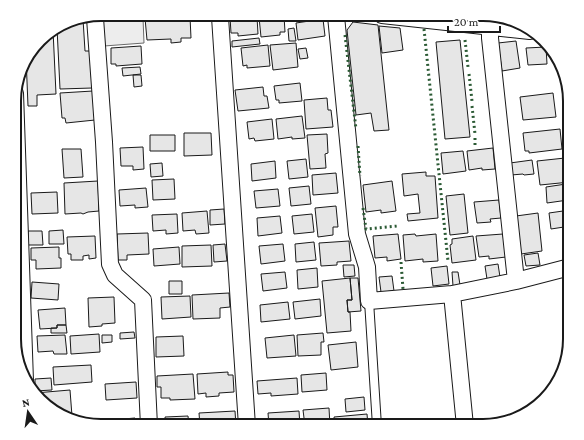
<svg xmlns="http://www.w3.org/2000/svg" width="584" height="440" viewBox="0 0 584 440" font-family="'Crimson Pro',serif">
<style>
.built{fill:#ededed;stroke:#6a6a6a}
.building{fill:#e6e6e6;stroke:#1a1a1a}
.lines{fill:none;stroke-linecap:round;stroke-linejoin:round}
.lane-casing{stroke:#1a1a1a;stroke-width:10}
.street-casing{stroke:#1a1a1a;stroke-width:18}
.lane{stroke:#fff;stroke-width:8}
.street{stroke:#fff;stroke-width:16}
.hedge{stroke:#2b5a34;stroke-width:3;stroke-dasharray:2 3;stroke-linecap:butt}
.rim{fill:none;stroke:#1a1a1a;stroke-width:2}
</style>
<rect width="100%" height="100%" fill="#fff"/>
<path class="built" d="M102,18H143L144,43L104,46Z"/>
<path class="building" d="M284,16L285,32H280V35L261,37L259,17Z
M190,17L191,38H181V42L171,43V39L147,40L145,18Z
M230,17H257L258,34L238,36V33H231Z
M73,19H83L85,51H90L92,88L60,89L57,28Z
M323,19L325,36L298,40L296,23Z
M353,22L378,25L389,130L374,131L371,113L356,115L347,30Z
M379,26L400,28L403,50L382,53Z
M294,28L296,41H289L288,29Z
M53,30L56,94L37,95V106H28L26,57L44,35Z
M259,38L260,44L232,47V41Z
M460,40L470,137L445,139L436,42Z
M516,41L520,68L502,71L498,43Z
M296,43L298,67L273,70L270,45Z
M268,45L270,66L247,68V65L243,66L241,48Z
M141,46L142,64L116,66V64H111V48Z
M546,47L547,64L528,65L526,48Z
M306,48L308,58L300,59L298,49Z
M140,67L141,74L123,76L122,68Z
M133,75H141L142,86L134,87Z
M300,83L302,101L279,103V100H276L274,86Z
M263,87L264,96H267L269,108L238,111L235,90Z
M93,91L95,120L66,123L65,118H62L60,93Z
M553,93L556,117L523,120L520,97Z
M327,98L328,110H331L333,127L306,129L304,100Z
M302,116L305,138L292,139V137L278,139L276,119Z
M272,119L274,139L255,141L254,138L249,139L247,122Z
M560,129L562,149L529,153V151H525L523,133Z
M184,133H211L212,155L184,156Z
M327,134L328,153L325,154L326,168L310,169L307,135Z
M150,135H175V151H150Z
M143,147L144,169L133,170V166H121L120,148Z
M493,148L495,169L482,170V168L469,170L467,151Z
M62,149H81L83,177L64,178Z
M463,151L466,171L443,174L441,153Z
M565,158V161L570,160V182L540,185L537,161Z
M306,159L308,177L289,179L287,161Z
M532,160L534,174L524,175L523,174L511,175L510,163Z
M275,161L276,178L252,181L251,164Z
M162,163L163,176L151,177L150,164Z
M426,172V176H435L438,218L408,221L407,214L420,213L418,194L404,196L402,174Z
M336,173L338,193L313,195L312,175Z
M174,179L175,199L153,200L152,180Z
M98,181L99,211L88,212L83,214L81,213L65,214L64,183Z
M392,181L396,211L381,213V210L366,212L363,185Z
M566,184L568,200L547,203L546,187Z
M309,186L311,204L291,206L289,188Z
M146,188L148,207L135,208V205L120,206L119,190Z
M278,189L280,206L256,208L254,191Z
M57,192L58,213L32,214L31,193Z
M464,194L468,233L450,235L446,196Z
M499,200L501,218L490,219L491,222L477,223L474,202Z
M336,206L338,227H333V235L318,237L315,208Z
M224,209L225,224L210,225V210Z
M570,210V229L564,230V227L551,229L549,213Z
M207,211L209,233L196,234L195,230L183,231L182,213Z
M538,213L542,251L521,254L516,216Z
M177,214L178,233L166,234V230L153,231L152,215Z
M312,214L314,232L294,234L292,216Z
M280,216L282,233L258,236L257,218Z
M63,230L64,244H49V231Z
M28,231H42L43,245H28Z
M148,233L149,254L127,255V260H118L117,234Z
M398,234L401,259L387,261V257L375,258L373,236Z
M415,234L416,236L436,234L438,261L423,262V259L405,261L403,235Z
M503,234L506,257L489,259V256L479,257L476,236Z
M95,236L96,258L89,259V255L83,256V260H71V254H68L67,237Z
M473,236L476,260L452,263L450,245L452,244V239Z
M349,241L351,261L337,262V265L321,266L319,243Z
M314,242L316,260L296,262L295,244Z
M225,244L227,261L214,262L213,245Z
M283,244L285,261L261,264L259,246Z
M211,245L212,266L182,267V246Z
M59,247V258H61V268L36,269V260H31V248Z
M179,247L180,264L154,266L153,249Z
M538,253L540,265L526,266L524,255Z
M498,264L500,277L487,279L485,266Z
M343,265H354L355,276L344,277Z
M447,266L449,284L433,286L431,268Z
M317,268L318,287L298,289L297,270Z
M285,272L287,288L263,291L261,274Z
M452,272H458L460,285L453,286Z
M392,276L394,291L381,292L379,277Z
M350,278H358L361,311L348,312L347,300H352Z
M350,278L352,300H347L348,312H350L351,331L327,333L322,281Z
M169,281H182V294H169Z
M32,282L59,284L58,300L31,298Z
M229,293L230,307L220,308V318L193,319L192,295Z
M190,296L191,317L162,319L161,297Z
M114,297L115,323L102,324V326L89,327L88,298Z
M320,299L321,316L295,319L293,302Z
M288,302L290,319L261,322L260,305Z
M65,308L66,325H57V328L40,329L38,310Z
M57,325H66L67,333H51V328H57Z
M134,332L135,338L120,339V333Z
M323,333L324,342H321V355L298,356L297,335Z
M99,334L100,352L71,354L70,336Z
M65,335L67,354H54L53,351L38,352L37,336Z
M102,335H112V342L102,343Z
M294,335L296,356L267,358L265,338Z
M183,336L184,356L156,357V337Z
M356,342L358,367L331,370L328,345Z
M91,365L92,382L54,385L53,367Z
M228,372V375H233L234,392L219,393V396L206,397V393L198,394L197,374Z
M326,373L327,390L302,392L301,375Z
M193,374L195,399L170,400V398H161V387H157V376Z
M51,378L52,390L35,391V379Z
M297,378L298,394L271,396V393L258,394L257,381Z
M136,382L137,398L106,400L105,384Z
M70,390L72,416L44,405L35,394V393Z
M364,397L365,410L346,412L345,399Z
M329,408L330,426H305L303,410Z
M235,411L236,426H200L199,413Z
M299,411L300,426H269L268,413Z
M367,414L368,426H335L334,417Z
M188,416L189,426H166L165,417Z
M135,418V426H113L112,420Z
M100,421V426H95L85,422Z"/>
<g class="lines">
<defs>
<path id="lane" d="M369,301L377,426"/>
<path id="street" d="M382,15L530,31
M336,16L357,234L367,267L369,301L452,294L516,281L570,267
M220,17L247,426
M95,18L104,142L110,264L115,275L143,300L149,426
M490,27V38L516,281
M15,93L25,381
M452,294L465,426"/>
</defs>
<use href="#lane" class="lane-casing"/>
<use href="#street" class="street-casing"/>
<use href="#lane" class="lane"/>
<use href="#street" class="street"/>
<path class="hedge" d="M424,29L448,261
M345,35L356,129
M465,40L468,67
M469,74L472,101
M472,106L475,134
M475,138V147
M358,146L360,176
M363,208L366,229L398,226
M401,262L403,289"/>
</g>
<path d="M0 0H584V440H0ZM101 21H483A80 80 0 0 1 563 101V339A80 80 0 0 1 483 419H101A80 80 0 0 1 21 339V101A80 80 0 0 1 101 21Z" fill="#fff" fill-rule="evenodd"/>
<path class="rim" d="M101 21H483A80 80 0 0 1 563 101V339A80 80 0 0 1 483 419H101A80 80 0 0 1 21 339V101A80 80 0 0 1 101 21Z"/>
<g transform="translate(28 412) rotate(347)" stroke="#ffffff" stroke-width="3" paint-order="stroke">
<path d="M0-3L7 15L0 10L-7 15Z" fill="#1a1a1a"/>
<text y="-6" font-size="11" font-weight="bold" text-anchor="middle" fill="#1a1a1a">N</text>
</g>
<path d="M448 26v6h52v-6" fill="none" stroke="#1a1a1a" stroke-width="2"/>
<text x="454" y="26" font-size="12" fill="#1a1a1a" stroke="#ffffff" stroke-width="3" paint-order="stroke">20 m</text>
</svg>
